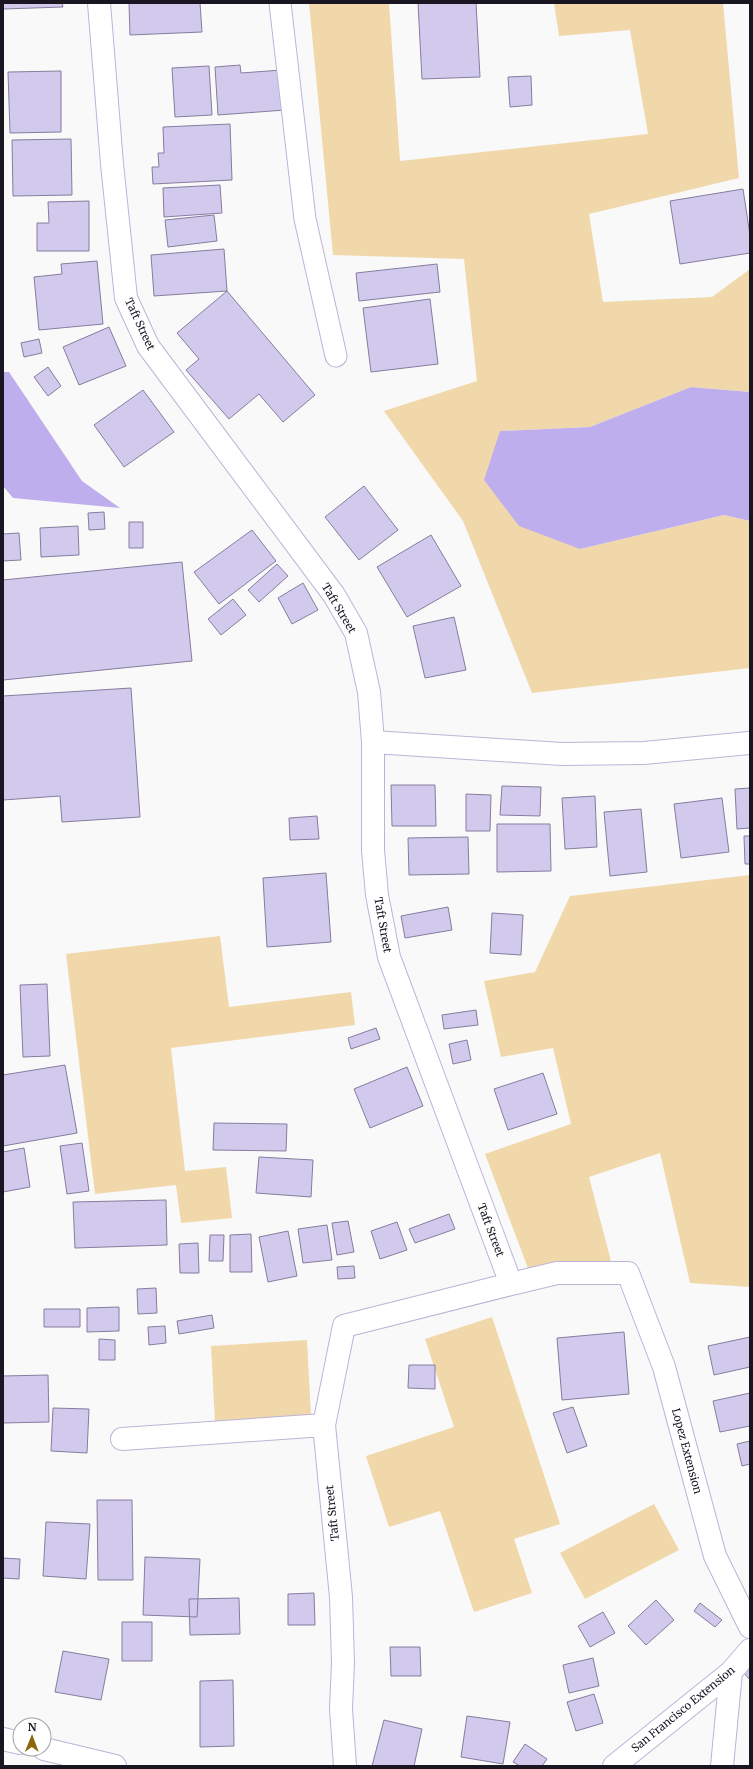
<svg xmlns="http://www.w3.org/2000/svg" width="753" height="1769" viewBox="0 0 753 1769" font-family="Merriweather,serif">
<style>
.green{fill:#f1d8ab}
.water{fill:#bfaeed}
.building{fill:#d2caed;stroke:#857d9e}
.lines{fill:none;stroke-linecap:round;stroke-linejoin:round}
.pedestrian-casing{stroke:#bcb4d7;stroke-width:23}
.minor-casing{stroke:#bcb4d7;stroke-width:24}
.pedestrian{stroke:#fff;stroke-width:21}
.minor{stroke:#fff;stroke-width:22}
.labels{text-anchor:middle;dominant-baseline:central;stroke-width:3.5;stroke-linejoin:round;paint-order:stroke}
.street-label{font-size:11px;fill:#191622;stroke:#fff}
</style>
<rect width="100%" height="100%" fill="#f9f9f9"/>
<path class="green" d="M309,3H389L400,161L648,134L630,30L559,36L554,3H723L739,178L589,214L603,302L712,297L750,269V392L691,387L590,427L500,431L580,549L724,515L750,521V668L532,693L463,521L384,411L477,381L464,259L333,255Z
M750,875V1287L690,1283L660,1153L589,1177L612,1265L529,1271L485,1154L571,1124L553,1048L501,1057L484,981L535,972L570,896Z
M220,936L229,1007L351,992L355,1025L171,1048L185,1171L226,1167L232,1218L181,1223L176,1185L95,1194L66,954Z
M492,1317L560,1524L514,1539L532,1593L474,1612L440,1511L389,1527L366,1456L454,1427L425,1339Z
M307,1340L311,1416L215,1422L211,1346Z
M654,1504L679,1550L585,1599L560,1553Z"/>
<path class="water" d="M3,372H9L82,481L120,508L13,498L3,486Z
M691,387L750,392V521L724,515L580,549L519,526L484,480L500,431L590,427Z"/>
<path class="building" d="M3,3H62L63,7L3,9Z
M129,3H200L202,32L130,35Z
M418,3H476L480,77L422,79Z
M240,65L241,73L282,70L285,110L218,115L215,67Z
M209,66L212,115L175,117L172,68Z
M61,71V132L10,133L8,72Z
M531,76L532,105L510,107L508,77Z
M230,124L232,180L153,184L152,167H159L158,153H164L163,127Z
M71,139L72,195L13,196L12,140Z
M220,185L222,213L164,217L163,188Z
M743,189L750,235V253L680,264L670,201Z
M89,201V251H37V223H49L48,202Z
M214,215L217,241L168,247L165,220Z
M224,249L227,291L154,296L151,255Z
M97,261L103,324L39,330L34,277L62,274L61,264Z
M437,264L440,292L359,301L356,273Z
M227,291L315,395L283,422L259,394L229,419L186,370L199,359L177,333Z
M430,299L438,364L371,372L363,308Z
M109,327L126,366L79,385L63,347Z
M39,339L42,353L24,357L21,343Z
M48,367L61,386L48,396L34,377Z
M143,390L174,432L124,467L94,425Z
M364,486L398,530L359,560L325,517Z
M104,512L105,529L89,530L88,513Z
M129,522H143V548H129Z
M78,526L79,555L41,557L40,528Z
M252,530L276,561L219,604L194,572Z
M19,533L21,560L3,561V534Z
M431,535L461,586L407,617L377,567Z
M182,562L192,661L3,680V580Z
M277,564L288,576L259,602L248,590Z
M303,583L318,610L292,624L278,598Z
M233,599L246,615L221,635L208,619Z
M454,617L466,670L425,678L413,626Z
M131,688L140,817L62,822L60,796L3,800V696Z
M391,785H435L436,826H392Z
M502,786L541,787L540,816L500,815Z
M750,788V828L737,829L735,789Z
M466,794L491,795L490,831H466Z
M595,796L597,847L565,849L562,798Z
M722,798L729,852L681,858L674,804Z
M641,809L647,872L610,876L604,812Z
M317,816L319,839L290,840L289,818Z
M497,824H550L551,871L497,872Z
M744,836H750V864H745Z
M468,837L469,874L409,875L408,838Z
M326,873L331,942L267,947L263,878Z
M448,907L452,930L405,938L401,916Z
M492,913L523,915L521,955L490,953Z
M47,984L50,1056L23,1057L20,985Z
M476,1010L478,1025L444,1029L442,1015Z
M376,1028L380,1039L351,1049L348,1038Z
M467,1040L471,1060L453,1064L449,1044Z
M65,1065L77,1133L3,1146V1075Z
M407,1067L423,1106L370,1128L354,1089Z
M543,1073L557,1114L508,1130L494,1089Z
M214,1123L287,1124L286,1151L213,1150Z
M82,1143L89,1191L67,1194L60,1146Z
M24,1148L30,1187L3,1192V1152Z
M259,1157L313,1160L311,1197L256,1193Z
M166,1200L167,1245L75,1248L73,1202Z
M449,1214L455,1229L415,1243L409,1229Z
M348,1221L354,1252L337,1255L332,1223Z
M397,1222L407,1250L380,1259L371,1231Z
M327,1225L332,1260L303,1263L298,1229Z
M288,1231L297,1276L268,1282L259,1237Z
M251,1234L252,1272H230V1235Z
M210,1235H224L223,1261H209Z
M198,1243L199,1273H180L179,1244Z
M354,1266L355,1278L338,1279L337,1267Z
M156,1288L157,1313L138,1314L137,1289Z
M119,1307V1331L87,1332V1308Z
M44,1309H80V1327H44Z
M212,1315L214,1328L179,1334L177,1321Z
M165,1326L166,1343L149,1345L148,1327Z
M624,1332L629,1394L562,1400L557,1338Z
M750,1337V1367L714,1375L708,1346Z
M99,1339L115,1340V1360H99Z
M409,1365H435V1389L408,1388Z
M48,1375L49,1422L3,1423V1376Z
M750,1393V1426L720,1432L713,1401Z
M573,1407L587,1446L567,1453L553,1413Z
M53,1408L89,1409L87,1453L51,1451Z
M750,1441V1464L742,1466L737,1444Z
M97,1500H132L133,1580H98Z
M46,1522L90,1524L86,1579L43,1576Z
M145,1557L200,1559L197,1617L143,1615Z
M3,1558L20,1559L19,1579L3,1578Z
M314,1593L315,1625H288V1594Z
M239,1598L240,1634L190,1635L189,1599Z
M656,1600L674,1620L646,1645L628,1626Z
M700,1603L722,1620L715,1627L694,1611Z
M603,1612L615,1633L590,1647L578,1626Z
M122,1622H152V1661H122Z
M390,1647H420L421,1676H391Z
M63,1651L109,1659L101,1700L55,1692Z
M593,1658L599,1686L569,1693L563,1665Z
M750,1667V1680L744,1673Z
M233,1680L234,1746L200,1747V1681Z
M594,1694L603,1723L576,1731L567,1702Z
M467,1716L510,1722L503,1764L461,1757Z
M384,1720L422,1729L414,1766H372Z
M525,1744L547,1759L542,1766H520L513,1762Z"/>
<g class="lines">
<defs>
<path id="pedestrian" d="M280,3L305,219L336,356"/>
<path id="minor" d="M99,3L112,164L126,298L148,346L334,595L356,633L369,692L373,742V850L377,895L389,957L511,1284L344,1326L324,1425L341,1597L343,1663L341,1709L345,1766
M373,742L562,754L644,753L749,743
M511,1284L557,1273H628L664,1367L715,1556L750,1627
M122,1439L324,1425
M3,1739L20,1743
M44,1749L115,1766
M614,1766L731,1672L750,1650
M722,1766L731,1672"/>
</defs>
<use href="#pedestrian" class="pedestrian-casing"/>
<use href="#minor" class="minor-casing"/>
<use href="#pedestrian" class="pedestrian"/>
<use href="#minor" class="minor"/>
</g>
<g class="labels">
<g class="street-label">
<text transform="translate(140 324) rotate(65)">Taft Street</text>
<text transform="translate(339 608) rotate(59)">Taft Street</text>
<text transform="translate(383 925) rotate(80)">Taft Street</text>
<text transform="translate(491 1230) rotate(69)">Taft Street</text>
<text transform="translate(687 1451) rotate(75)">Lopez Extension</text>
<text transform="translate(332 1513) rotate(-96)">Taft Street</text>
<text transform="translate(683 1709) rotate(-39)">San Francisco Extension</text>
</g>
</g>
<rect width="753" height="1769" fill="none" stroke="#191622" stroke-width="8"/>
<g transform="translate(32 1737) rotate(1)"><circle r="19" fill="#ffffff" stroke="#a3a2a7"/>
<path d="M0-3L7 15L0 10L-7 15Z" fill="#8d680b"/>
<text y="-6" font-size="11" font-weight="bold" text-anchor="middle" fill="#191622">N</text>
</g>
</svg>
